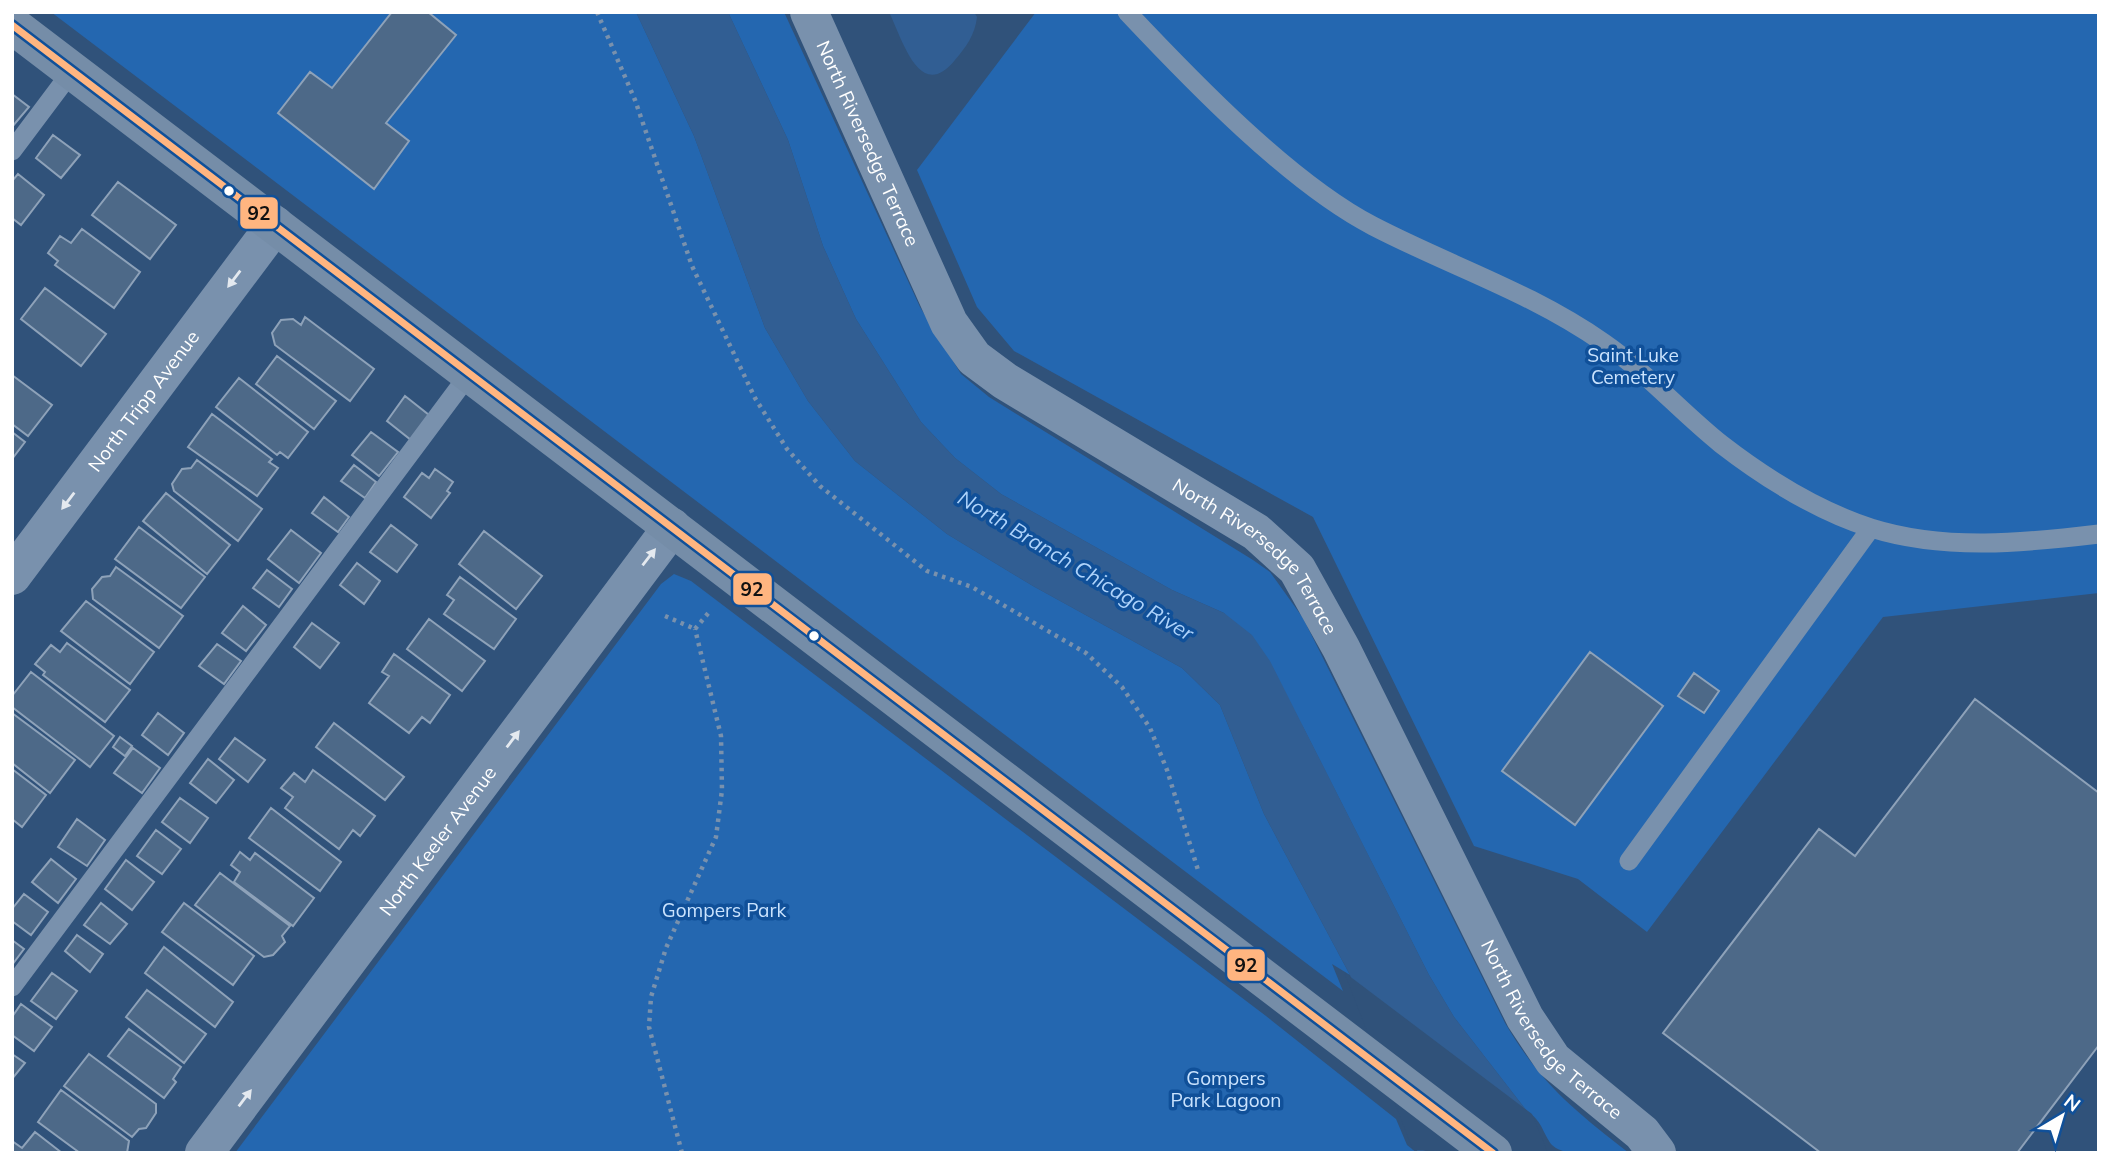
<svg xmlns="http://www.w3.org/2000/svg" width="2111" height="1165" viewBox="0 0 2111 1165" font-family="Mulish,sans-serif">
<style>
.green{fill:#2467b0}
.water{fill:#315e93}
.pier{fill:#30527a}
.building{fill:#4d6988;stroke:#8ea2b9;stroke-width:2}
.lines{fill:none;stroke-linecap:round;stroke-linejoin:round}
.path{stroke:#7991ad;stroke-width:4.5;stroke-dasharray:3.5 5;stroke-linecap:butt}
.service{stroke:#7991ad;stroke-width:19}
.minor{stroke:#7991ad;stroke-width:38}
.secondary{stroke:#758da8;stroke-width:38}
.bus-1-casing{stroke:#105099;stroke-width:12}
.bus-1{stroke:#ffb580;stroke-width:7}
.oneway{fill:#e4e9ef}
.bus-dot{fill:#fff;stroke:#105099;stroke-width:2.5}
.labels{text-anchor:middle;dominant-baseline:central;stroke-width:7;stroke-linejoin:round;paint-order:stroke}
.street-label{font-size:19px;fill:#fff;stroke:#105099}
.park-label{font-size:19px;fill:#cae3fe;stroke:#105099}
.water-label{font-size:21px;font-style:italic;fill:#aed3fb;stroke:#105099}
.line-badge{stroke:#105099;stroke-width:2.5}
.pale-badge-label{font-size:19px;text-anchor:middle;font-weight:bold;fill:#111}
</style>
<rect width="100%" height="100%" fill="#30527a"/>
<path class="green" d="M51,12H636L694,136L765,328L808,401L855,461L947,534L1033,586L1182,668L1220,705L1264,814L1350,975L1332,964L1343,991Z
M728,12H784L920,307L961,374L989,397L1253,560L1270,572L1303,618L1505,1023C1541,1084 1574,1110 1629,1153C1608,1153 1559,1160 1549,1141C1540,1126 1542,1122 1526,1110L1454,1017L1429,975L1303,727L1224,613L1172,590L1001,494L955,458L921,422L856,319L823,246L788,140Z
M1036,12H2099V593L1883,617L1647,932L1578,879L1474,846L1313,517L1014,351L977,307L917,170Z
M674,574L691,581L1266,1016L1396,1119L1407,1145L1417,1153H235L661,584Z"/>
<path class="water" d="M636,12H728L788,140L823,246L856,319L921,422L955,458L1001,494L1172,590L1224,613L1252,635L1270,661L1429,975L1454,1017L1526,1110L1418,1153L1350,975L1264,814L1220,705L1182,668L1033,586L947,534L855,461L808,401L765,328L694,136Z
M889,12H974L977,17C975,35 966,47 955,60C920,103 903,41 889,12Z"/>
<path class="pier" d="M1344,972L1532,1114L1548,1153L1413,1150Z"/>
<path class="building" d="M392,12H428L456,35L386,123L409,141L374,189L278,113L310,72L332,88Z
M12,94L29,107L12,127Z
M53,135L80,155L61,178L36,158Z
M18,174L44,195L21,225L12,218V181Z
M118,182L176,225L150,259L92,215Z
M82,229L140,272L114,308L55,265L58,261L48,253L60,236L71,243Z
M45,288L106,334L81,366L21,319Z
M305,317L374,369L350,401L275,345L272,333L281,320L293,319L301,325Z
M277,356L336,401L314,429L256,384Z
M12,375L52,405L28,436L12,424Z
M239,378L308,432L288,458L280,452L277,455L216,407Z
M405,396L429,415L411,440L387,421Z
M212,414L272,459L269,462L278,468L257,496L188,447Z
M12,432L25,442L12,459Z
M371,432L398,452L379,476L352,455Z
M197,460L262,509L238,541L174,491L172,484L182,469L191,468Z
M354,465L376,482L365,498L341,481Z
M435,469L453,482L447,491L450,493L431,518L404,497L422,473L429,478Z
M166,493L230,545L207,574L143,521Z
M324,497L349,517L338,532L312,513Z
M391,525L417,545L397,572L370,552Z
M139,527L205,577L181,608L115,559Z
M291,530L321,553L299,583L268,559Z
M484,531L542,576L516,609L459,564Z
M357,563L380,581L364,604L340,585Z
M116,567L183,616L159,648L93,599L92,589L102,577L110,576Z
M267,570L292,589L279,607L253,588Z
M460,577L516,619L494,649L444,614L454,600L447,595Z
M86,601L154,652L130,684L61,631Z
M243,606L266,625L246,651L222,633Z
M429,619L485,661L462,691L407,649Z
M312,623L339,643L320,668L294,647Z
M67,643L130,690L105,722L43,675L45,672L35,664L51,645L60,652Z
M217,644L241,661L224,684L199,666Z
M1590,652L1663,706L1575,825L1502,771Z
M394,654L450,695L430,723L422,717L409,733L369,703L389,676L382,672Z
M31,672L114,736L90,767L12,707V696Z
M1694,673L1719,691L1704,713L1678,696Z
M1975,699L2099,793V1045L2017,1153H1821L1663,1033L1819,829L1855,856Z
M12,713L75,760L50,793L12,763Z
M158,713L184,733L168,755L142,735Z
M334,723L404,777L385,800L316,747Z
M120,737L132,746L125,756L113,747Z
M235,738L265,760L248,782L219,759Z
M133,748L160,768L142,793L114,773Z
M208,759L234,780L216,803L190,783Z
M12,769L46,795L22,827L12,819Z
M313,770L375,816L360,836L353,830L339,849L285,808L293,797L281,788L294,773L305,782Z
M180,798L208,818L190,843L162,822Z
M271,808L341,862L320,891L249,838Z
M77,819L105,840L87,866L58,847Z
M156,830L181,849L162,874L137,856Z
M240,852L250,860L255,853L314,898L293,926L234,882L240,872L231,865Z
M51,859L76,879L58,903L32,882Z
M126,860L154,882L132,910L105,889Z
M220,873L290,926L282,936L285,942L273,955L264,957L195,905Z
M24,894L48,912L31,935L12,921V909Z
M101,903L127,924L110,944L84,925Z
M184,903L254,956L233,985L162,932Z
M77,935L103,954L90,972L65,951Z
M12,940L24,949L12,965Z
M164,947L233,1002L215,1027L145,973Z
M52,973L77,991L56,1019L31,1001Z
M147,990L206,1034L184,1063L126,1017Z
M21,1004L52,1027L34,1051L12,1035V1017Z
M129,1029L181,1067L173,1079L176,1082L164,1098L108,1056Z
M12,1054L25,1063L12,1079Z
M89,1054L156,1104V1113L146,1128L139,1129L132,1137L64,1086Z
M61,1090L129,1141L127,1153H80L38,1122Z
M35,1132L62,1153H12V1141L22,1148Z"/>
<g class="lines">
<path class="path" d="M597,12L635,100L692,266L755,398L787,449L820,486L927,571L972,587L1086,653L1122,687L1150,728L1167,770L1198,870
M665,616L695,629
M695,629L710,611
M682,1153L649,1027L651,997L666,948L716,837L722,790L721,736L695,629"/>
<path class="service" d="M1127,12C1192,81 1290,183 1373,226C1452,267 1529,291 1604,343C1646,372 1681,412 1721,444C1765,478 1818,511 1871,528C1944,551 2024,543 2099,534
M12,151L72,71
M1629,861L1871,528
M12,987L470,373"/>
<g class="minor">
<path id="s1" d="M809,12L949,323L974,358L1005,381L1256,532L1297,569L1341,648L1525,1018L1553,1060L1642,1133L1657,1153"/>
<path id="s2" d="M12,576L275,225"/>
<path id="s3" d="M204,1153L672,527"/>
</g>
<path class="secondary" d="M12,25L1493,1153"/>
<defs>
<path id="bus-1" d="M12,25L1493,1153"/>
</defs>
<use href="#bus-1" class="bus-1-casing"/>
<use href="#bus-1" class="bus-1"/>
</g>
<defs><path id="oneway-solid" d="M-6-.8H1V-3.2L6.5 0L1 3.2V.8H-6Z" transform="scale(1.75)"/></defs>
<g class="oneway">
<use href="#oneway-solid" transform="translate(234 279) rotate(127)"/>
<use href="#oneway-solid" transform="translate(68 501) rotate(127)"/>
<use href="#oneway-solid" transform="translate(649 557) rotate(-52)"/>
<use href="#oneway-solid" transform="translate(513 739) rotate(-53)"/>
<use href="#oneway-solid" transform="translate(245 1098) rotate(-53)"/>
</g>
<g class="bus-dot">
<circle cx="229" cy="191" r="6"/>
<circle cx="814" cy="636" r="6"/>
</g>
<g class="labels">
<g class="street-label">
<text stroke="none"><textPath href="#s1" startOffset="144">North Riversedge Terrace</textPath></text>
<text stroke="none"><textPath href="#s2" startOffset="219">North Tripp Avenue</textPath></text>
<text stroke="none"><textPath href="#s1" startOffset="732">North Riversedge Terrace</textPath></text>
<text stroke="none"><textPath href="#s3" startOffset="390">North Keeler Avenue</textPath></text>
<text stroke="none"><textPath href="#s1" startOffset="1300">North Riversedge Terrace</textPath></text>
</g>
<g class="park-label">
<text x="1633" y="355">Saint Luke<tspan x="1633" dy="22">Cemetery</tspan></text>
<text x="724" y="910">Gompers Park</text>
<text x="1226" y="1078">Gompers<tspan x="1226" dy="22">Park Lagoon</tspan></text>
</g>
<g class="water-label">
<text transform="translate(1076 565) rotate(31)">North Branch Chicago River</text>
</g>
</g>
<g class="line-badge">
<rect x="239" y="196" width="40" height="34" rx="7" fill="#ffb580"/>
<rect x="732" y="572" width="41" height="34" rx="7" fill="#ffb580"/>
<rect x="1226" y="948" width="40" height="34" rx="7" fill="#ffb580"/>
</g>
<g class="pale-badge-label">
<text x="259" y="220">92</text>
<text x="752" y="596">92</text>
<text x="1246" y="972">92</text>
</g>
<rect width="2111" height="1165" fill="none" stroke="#ffffff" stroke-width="28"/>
<g transform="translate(2062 1116) rotate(38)" stroke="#105099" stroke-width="5" paint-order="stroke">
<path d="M0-5L12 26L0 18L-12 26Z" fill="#ffffff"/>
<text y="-10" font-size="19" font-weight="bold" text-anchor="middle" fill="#ffffff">N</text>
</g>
</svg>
